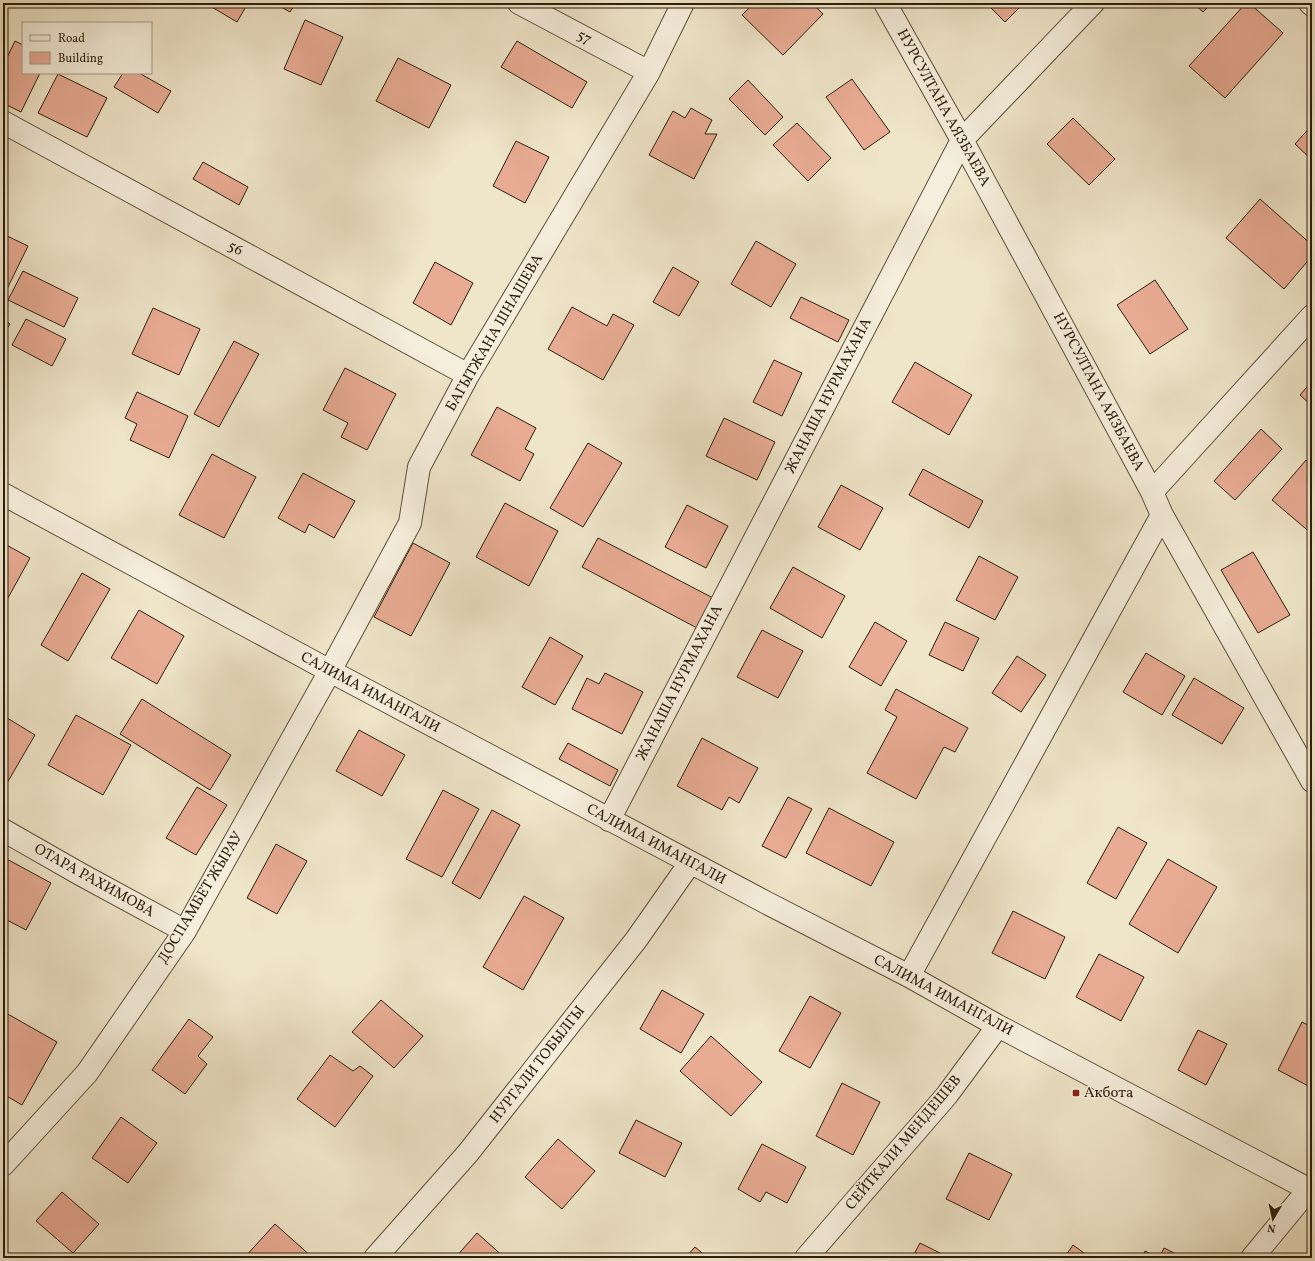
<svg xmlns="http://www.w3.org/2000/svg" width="1315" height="1261" viewBox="0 0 1315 1261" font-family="Vollkorn,serif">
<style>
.building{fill:#e8ac94;stroke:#2d1f0b}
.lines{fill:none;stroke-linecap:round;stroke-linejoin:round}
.minor-casing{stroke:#5e503a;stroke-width:24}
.minor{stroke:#f5eedc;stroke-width:22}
.poi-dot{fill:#8f2418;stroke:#f5eedc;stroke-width:1.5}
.labels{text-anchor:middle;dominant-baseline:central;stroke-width:3;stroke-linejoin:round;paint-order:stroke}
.street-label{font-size:15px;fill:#2d1f0b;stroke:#f5eedc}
.poi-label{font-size:15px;fill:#2d1f0b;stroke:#f5eedc;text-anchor:start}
</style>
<rect width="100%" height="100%" fill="#efe5c9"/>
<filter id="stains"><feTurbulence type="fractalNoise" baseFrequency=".005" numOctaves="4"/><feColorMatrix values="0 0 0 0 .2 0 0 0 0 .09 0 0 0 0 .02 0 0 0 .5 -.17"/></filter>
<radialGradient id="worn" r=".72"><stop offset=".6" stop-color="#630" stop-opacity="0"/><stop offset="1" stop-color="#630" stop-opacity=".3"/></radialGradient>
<path class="building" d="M205,3H248L237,22Z
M274,3H296L290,12Z
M754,3H812L823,14L783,55L742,15Z
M986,3H1024L1005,22Z
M1193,3H1212L1203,12Z
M1246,3H1249L1283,33L1225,98L1189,66Z
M305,20L343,37L321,85L284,69Z
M15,41L23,45V73H40L21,112L3,103V66Z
M517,41L587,82L572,108L501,67Z
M398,58L451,85L429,128L376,101Z
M123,73H139L171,91L158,113L114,87Z
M58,74L107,98L87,137L38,113Z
M852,79L890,132L864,150L826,97Z
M748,80L783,117L765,135L729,99Z
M691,108L712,120L705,134H717L694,179L649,155L673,111L685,118Z
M1073,118L1115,159L1089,185L1047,144Z
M797,123L831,158L808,181L773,145Z
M1312,125V160L1295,144Z
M516,141L549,157L525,203L493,186Z
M203,162L248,187L239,205L193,179Z
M1260,199L1312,245V256L1284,289L1226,238Z
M3,234L28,246L6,291L3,290Z
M756,241L796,264L771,307L731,284Z
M435,262L473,283L451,325L413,303Z
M673,267L699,282L679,316L653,302Z
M23,271L78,298L64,327L8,300Z
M1155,280L1188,329L1150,354L1117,305Z
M801,297L849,320L838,342L790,318Z
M572,307L607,326L613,314L634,325L603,380L548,349Z
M153,308L200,329L179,375L132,354Z
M3,319L10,324L3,335Z
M26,319L66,339L52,366L12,345Z
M234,341L259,354L219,427L194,414Z
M774,360L802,373L782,416L753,402Z
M915,362L972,395L949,435L892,402Z
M345,368L396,394L367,450L341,437L348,423L323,410Z
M1312,381V406L1300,395Z
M137,392L188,416L169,458L130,440L137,424L125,418Z
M497,407L536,428L525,449L534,454L520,481L471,455Z
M724,418L775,442L757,480L706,456Z
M1261,429L1282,449L1235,500L1214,481Z
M588,443L622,463L583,527L550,508Z
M212,454L256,477L224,538L179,515Z
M1306,460L1312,466V534L1272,500Z
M923,469L983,501L969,528L909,495Z
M303,473L355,501L334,538L309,524L305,533L278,518Z
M841,485L883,508L860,550L818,527Z
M505,503L558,531L529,586L476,557Z
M687,505L728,526L706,568L665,547Z
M598,538L713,598L697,628L582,567Z
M3,543L30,558L3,607Z
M413,543L450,563L411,636L374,617Z
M1253,552L1290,615L1258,633L1221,570Z
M979,556L1018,577L995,620L956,600Z
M793,567L845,596L822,638L770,608Z
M82,573L110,589L68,661L41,645Z
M139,610L184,636L157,684L111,658Z
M875,622L907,641L881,686L849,667Z
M945,622L979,638L963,671L929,655Z
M762,630L803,651L778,698L737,677Z
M550,637L583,656L555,705L522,687Z
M1146,653L1185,676L1162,715L1123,692Z
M1017,656L1046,675L1021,712L992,693Z
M605,673L643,692L622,734L572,709L587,678L599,684Z
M1194,678L1244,708L1222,744L1172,715Z
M896,689L968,728L955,752L944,747L916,799L867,773L897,717L885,710Z
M142,699L231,755L210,790L120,734Z
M76,715L131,745L103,795L48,765Z
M4,716L35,735L3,790V717Z
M359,730L405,755L382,796L336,771Z
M702,738L758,768L739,803L729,797L722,810L677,786Z
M568,743L618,770L610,786L559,759Z
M197,787L227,805L196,855L166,838Z
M443,790L479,809L442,877L406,859Z
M788,797L812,809L786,858L762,846Z
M829,808L894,842L871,886L806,853Z
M492,810L520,825L480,899L452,883Z
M1118,827L1147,843L1116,899L1087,883Z
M276,844L307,861L277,914L247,898Z
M3,857L51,883L26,930L3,918Z
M1168,859L1217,887L1178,953L1129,924Z
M524,896L564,918L523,990L483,967Z
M1013,911L1065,937L1045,979L992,953Z
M1099,954L1144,977L1121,1021L1076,997Z
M662,990L704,1014L681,1053L640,1029Z
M810,996L841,1013L810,1068L779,1051Z
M381,1000L423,1036L394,1068L352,1032Z
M6,1013L57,1042L22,1105L3,1094V1019Z
M189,1019L213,1037L198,1056L207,1064L185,1094L152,1070Z
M1302,1022L1312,1027V1088L1278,1070Z
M1198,1030L1227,1044L1206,1085L1178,1070Z
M711,1036L762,1082L731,1116L680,1071Z
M330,1055L353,1071L360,1066L373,1076L335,1127L297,1099Z
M842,1083L880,1102L853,1155L816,1136Z
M121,1117L157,1143L128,1183L92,1158Z
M636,1120L682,1143L665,1177L619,1153Z
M558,1139L595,1171L562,1209L525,1177Z
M762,1144L806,1167L787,1203L766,1192L760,1202L738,1189Z
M969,1153L1012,1174L989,1220L946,1199Z
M62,1192L99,1224L73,1253L36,1221Z
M275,1224L313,1258H244Z
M477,1233L505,1258H455Z
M920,1243L950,1258H912Z
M1073,1245L1091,1258H1064Z
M695,1247L708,1258H685Z
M1164,1248L1184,1258H1142L1145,1251L1159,1258Z"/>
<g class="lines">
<defs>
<path id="minor" d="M519,3L649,72
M885,3L962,140L1152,492L1162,515L1312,781
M1310,3L1312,5
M3,122L468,375
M1152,492L1312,316
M3,494L330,671L767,903L909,976L998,1026L1312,1191
M609,820L962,140L1093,3
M3,830L80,874L185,931
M909,976L1162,515
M3,1165L87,1073L185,931L330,671L410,523L419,467L468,375L649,72L683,3
M375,1258L468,1153L636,940L690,863
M806,1258L947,1095L998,1026
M1252,1258L1309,1189"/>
</defs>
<use href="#minor" class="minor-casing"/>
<use href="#minor" class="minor"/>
</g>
<rect class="poi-dot" x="1072" y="1089" width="8" height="8" rx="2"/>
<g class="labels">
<g class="street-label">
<text transform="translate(584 38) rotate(28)">57</text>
<text transform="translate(943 108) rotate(61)">НУРСУЛТАНА АЯЗБАЕВА</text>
<text transform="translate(235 249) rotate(29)">56</text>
<text transform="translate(495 333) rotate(-60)">БАГЫТЖАНА ШНАШЕВА</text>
<text transform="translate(1098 392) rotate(62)">НУРСУЛТАНА АЯЗБАЕВА</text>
<text transform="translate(829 396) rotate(-63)">ЖАНАША НУРМАХАНА</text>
<text transform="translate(680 683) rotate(-63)">ЖАНАША НУРМАХАНА</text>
<text transform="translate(370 693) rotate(28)">САЛИМА ИМАНГАЛИ</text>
<text transform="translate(656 845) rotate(28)">САЛИМА ИМАНГАЛИ</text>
<text transform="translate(94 881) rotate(29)">ОТАРА РАХИМОВА</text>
<text transform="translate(201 898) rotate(-59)">ДОСПАМБЕТ ЖЫРАУ</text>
<text transform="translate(943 996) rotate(28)">САЛИМА ИМАНГАЛИ</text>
<text transform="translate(538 1065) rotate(-52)">НУРГАЛИ ТОБЫЛГЫ</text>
<text transform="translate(904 1143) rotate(-50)">СЕЙТКАЛИ МЕНДЕШЕВ</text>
</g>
<g class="poi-label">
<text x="1084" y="1093">Акбота</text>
</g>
</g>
<rect width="1315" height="1261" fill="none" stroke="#efe5c9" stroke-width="16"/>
<rect x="4" y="4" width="1307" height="1253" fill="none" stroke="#2d1f0b" stroke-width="2"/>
<rect x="8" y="8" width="1299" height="1245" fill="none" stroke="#2d1f0b"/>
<rect x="22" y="22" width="130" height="52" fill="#f5eedc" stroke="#a59b88"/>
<rect x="30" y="35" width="20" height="6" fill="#f5eedc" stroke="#a59b88"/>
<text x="58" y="42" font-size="12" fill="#2d1f0b">Road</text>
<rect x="30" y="52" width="20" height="12" fill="#e8ac94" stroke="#a59b88"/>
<text x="58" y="62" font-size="12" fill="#2d1f0b">Building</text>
<g transform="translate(1273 1219) rotate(189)" stroke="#f5eedc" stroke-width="3" paint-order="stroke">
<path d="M0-3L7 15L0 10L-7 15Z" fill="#2d1f0b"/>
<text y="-6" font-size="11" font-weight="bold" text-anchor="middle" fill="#2d1f0b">N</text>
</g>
<rect width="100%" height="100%" filter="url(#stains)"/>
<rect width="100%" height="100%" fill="url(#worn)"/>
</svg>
